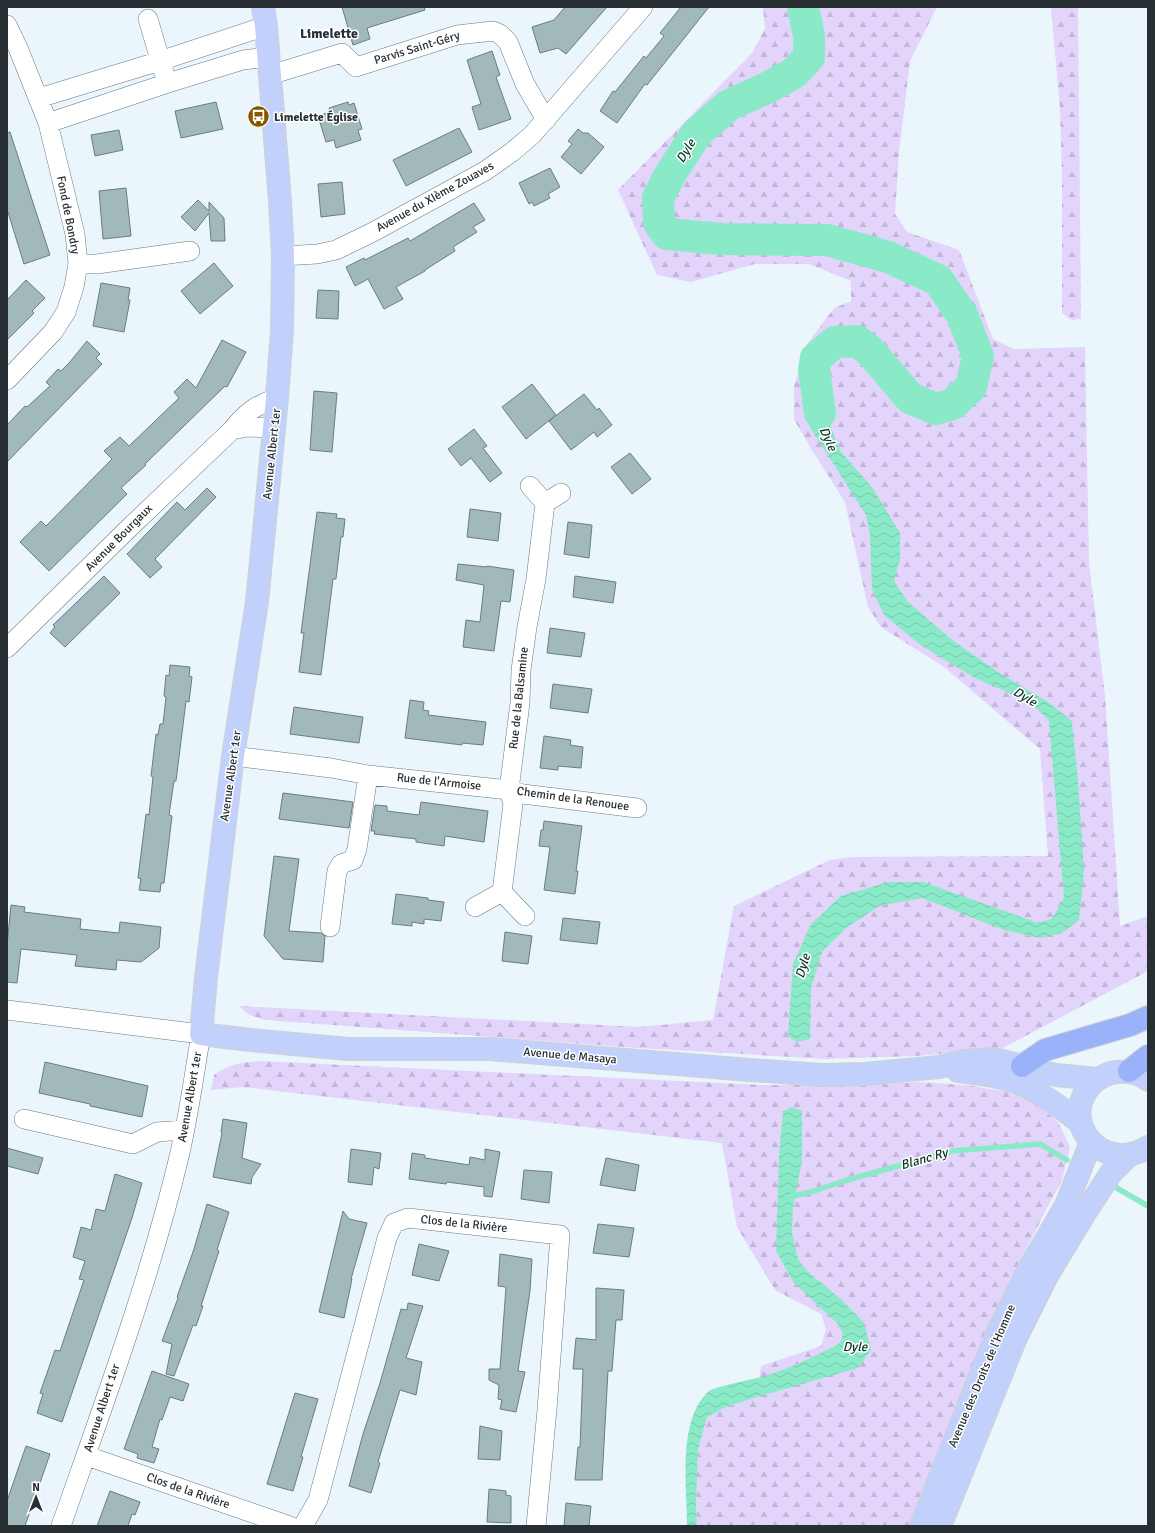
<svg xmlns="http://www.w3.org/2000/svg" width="1155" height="1533" viewBox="0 0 1155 1533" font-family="Signika,sans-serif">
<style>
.forest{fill:url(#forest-firs)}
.water{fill:url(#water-waves)}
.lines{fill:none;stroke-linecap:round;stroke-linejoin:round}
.stream{stroke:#8aeac8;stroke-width:5.5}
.river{stroke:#8aeac8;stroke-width:32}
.building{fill:#a2b9bb;stroke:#687e7f}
.minor-casing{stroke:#687984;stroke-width:20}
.major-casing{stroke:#cfd1d2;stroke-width:24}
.highway-casing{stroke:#cfd1d2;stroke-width:24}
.minor{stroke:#fff;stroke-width:19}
.major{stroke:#c2d1fb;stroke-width:22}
.highway{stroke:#9ab2f9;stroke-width:22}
.labels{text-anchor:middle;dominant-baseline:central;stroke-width:3;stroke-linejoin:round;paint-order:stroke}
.street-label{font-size:12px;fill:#272f33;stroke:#fff}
.poi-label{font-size:12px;font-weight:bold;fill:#272f33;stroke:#fff;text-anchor:start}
.water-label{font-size:13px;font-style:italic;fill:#073528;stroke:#fff}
.quarter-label{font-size:14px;font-weight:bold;fill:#272f33;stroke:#fff}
</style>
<defs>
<pattern id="forest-firs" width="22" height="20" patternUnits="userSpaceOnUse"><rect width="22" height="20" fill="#e3d4fb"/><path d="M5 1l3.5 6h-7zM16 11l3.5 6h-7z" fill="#c3b6d8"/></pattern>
<pattern id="water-waves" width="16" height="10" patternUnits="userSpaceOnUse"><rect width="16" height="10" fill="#8aeac8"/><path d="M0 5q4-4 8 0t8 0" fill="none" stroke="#77c9ac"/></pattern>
</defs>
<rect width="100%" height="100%" fill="#eaf5fc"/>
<path class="forest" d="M763,7H937L910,61L899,152L895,214L907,232L959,250L993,339L1014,349L1085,347L1089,563L1105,696L1120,926L1148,916V971L1001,1049L915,1056L826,1059L639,1048L266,1020C254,1017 247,1015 239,1006L639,1027L713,1020L734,906L830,860L853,857L1048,856L1040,749L944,667L881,627L868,607L845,502L810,447L794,419V386L808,343L834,308L851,301V281L809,264H755L691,282L657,275L618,190L752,53L765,29Z
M1051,7H1078L1081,319L1072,320L1062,313V174L1060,109Z
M260,1061L763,1085H858L919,1082L966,1085L1009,1092L1039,1106L1058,1122L1070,1147L1062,1180L1045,1212L1017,1267L986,1339L911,1526H697L696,1505L698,1450L707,1417L726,1407L756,1397L761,1366L821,1346L826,1329L821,1314L775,1290L737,1227L722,1143L243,1087L211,1090L214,1075C229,1064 242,1062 260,1061Z"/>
<path class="water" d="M814,370L822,374L826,416L841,452L872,487L900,533V559L894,581L908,602L951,639L1004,676L1048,702L1072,721L1078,780L1084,871L1079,920L1062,933L1040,938L1004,930L922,898L879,906L846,928L822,952L811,988L810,1039L797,1042L788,1036L793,964L811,924L841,896L888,882H923L1038,923L1052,919L1064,898L1049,721L1030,702L975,678L922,646L884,615L872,589L870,535L866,515L811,429L802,400L806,372Z
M791,1107L802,1111V1161L793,1208L792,1233L798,1259L808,1272L841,1299L864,1323L871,1350L858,1368L757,1397L726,1407L707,1417L698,1450L696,1505L697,1526H687C687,1488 677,1419 709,1391C714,1387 755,1379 765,1376C791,1368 816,1356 840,1343L843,1334L838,1324L794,1283L776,1251L779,1156L783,1111Z"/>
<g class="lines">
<path class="stream" d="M1115,1187L1148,1206
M789,1197L811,1192L844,1181L952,1151L1040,1144L1067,1160"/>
<path class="river" d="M803,7L809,36V57L794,73L767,88L729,105L697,133L671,173L658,198L659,223L667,234L722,239L827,240L888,257L938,280L962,315L978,356L971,387L953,404L936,409L910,398L870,351L857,341L835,342L816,358L814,370L820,413"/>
</g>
<path class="building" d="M342,7H424L425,10L367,28L370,39L353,45Z
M565,7H607L566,54L558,48L540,53L532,27L554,20Z
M681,7H709L647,85L645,84L617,123L600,111L613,91L615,92L644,56L646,58L664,36L660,33Z
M492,51L500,75L496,77L511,119L479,130L472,107L481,104L467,60Z
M216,102L223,129L181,138L175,111Z
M348,102L349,105L354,103L362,129L358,130L361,140L336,148L334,140L326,142L318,116L330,112L329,108Z
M459,128L472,152L406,186L393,160Z
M578,129L583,133H588L604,147L581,174L561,157L572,144L568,141Z
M119,130L123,150L95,156L91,135Z
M10,132L50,255L24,264L7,209V133Z
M550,168L560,187L548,194L550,198L534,206L532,202L529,204L519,183Z
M342,182L345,214L321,217L318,184Z
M126,188L131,236L103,239L99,191Z
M198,200L209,211V202L224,218L225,241H211L209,213L195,231L181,217Z
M474,203L485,220L473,227L477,232L453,247L455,251L425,270V271L396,287L403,299L384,309L368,279L355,286L346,267L364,258L365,260L408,238L410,241Z
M214,263L233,286L200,314L181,291Z
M26,280L45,298L32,311L34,313L7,340V300Z
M101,283L130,288L128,300H130L124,332L93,326Z
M318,290L339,291L338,319L316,318Z
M222,340L246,352L227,387L225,386L145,464L146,465L121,488L127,494L49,571L20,542L41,521L46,526L112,459L104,451L120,437L129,446L179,398L174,392L187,379L196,388Z
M87,341L100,354L96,358L102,364L7,462V425L25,406L27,407L50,386L46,382L58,369L61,371L69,363Z
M532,384L556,415L526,439L502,407Z
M314,391L337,393L332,452L310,450Z
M584,394L597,410L599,408L612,425L597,437L594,432L571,450L549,421Z
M474,429L487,446L483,448L502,473L490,482L471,458L461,466L448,449Z
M630,453L651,479L632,494L611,467Z
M207,488L216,497L155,559L162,567L150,578L127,554L177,502L185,510Z
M470,509L501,513L498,541L467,537Z
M317,512L337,514L336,518L345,519L343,537H341L336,579H333L321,675L299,672L304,633H301Z
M568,522L592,525L589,558L564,554Z
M458,564L487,567V566L514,570L510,602L501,601L494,651L463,647L466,620L480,622L484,585L456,580Z
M104,576L120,593L65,647L50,633L55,627L53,625Z
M575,576L616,582L613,603L573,597Z
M550,628L585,633L581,657L547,653Z
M170,665L190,667L189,676L192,677L189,702L186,701L176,781H174L171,801L169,815L172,816L164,883H161L160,892L139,890L141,879L138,878L146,814L149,815L153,777L151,776L156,734L158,735L160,724H163L166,697L164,696L166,675L169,676Z
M553,684L592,689L588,713L550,708Z
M410,700L424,702L423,710L429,711L428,715L486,722L483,745L462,743V745L405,738Z
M294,707L363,717L359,743L290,734Z
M544,736L571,740L570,745L583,747L581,768L558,766V770L540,768Z
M283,793L353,802L349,828L279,819Z
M421,802L488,811L484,842L445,836L444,846L416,842V839L374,834L375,831H371L375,805L387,806V811L419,815Z
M544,821L582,826L576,871H578L575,894L544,890L550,847L539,846L541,830H543Z
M274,856L299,859L289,931L321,933L325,936L323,962L283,959L264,936Z
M396,894L428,898V900L444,902L441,921L424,919V924L412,922V926L392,924Z
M11,905L25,907L24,912L81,919L80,929L119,933L120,922L161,927L159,948L141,962L117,960L116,970L75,966L77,955L21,949L17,983L7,982V945Z
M563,918L600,922L597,944L560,940Z
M505,932L532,936L528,964L502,961Z
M45,1062L148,1086L142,1117L90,1106V1104L39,1093Z
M223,1119L247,1123L242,1158L261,1164L252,1177L251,1184L213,1177L222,1133L221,1132Z
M7,1148L43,1158L38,1174L7,1166Z
M351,1149L381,1153L379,1169L374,1167L372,1185L348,1182Z
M485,1149L500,1152L492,1197L484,1196V1187L447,1182L446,1184L409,1179L412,1153L425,1155V1158L469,1165L470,1157L485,1160Z
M606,1158L639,1165L635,1191L600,1185Z
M524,1170L552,1172L549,1203L521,1199Z
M115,1174L142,1183L132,1218L62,1422L37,1413L43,1394L40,1393L55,1350L60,1351L84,1280L79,1279L85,1261L73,1257L81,1227L91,1230L96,1209L105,1211Z
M207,1204L229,1212L217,1250L219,1251L201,1306H203L196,1326L193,1325L174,1376L166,1374L172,1344L162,1341L178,1298L177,1297L194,1249Z
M343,1211L349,1219L367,1223L351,1279H352L344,1318L319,1312Z
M598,1224L634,1228L629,1257L593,1253Z
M419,1244L449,1251L439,1281L412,1275Z
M500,1254L532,1259L530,1291L518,1371L525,1372L516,1412L500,1409L502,1400L498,1399L499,1385L489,1380V1369H500L506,1287L498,1286Z
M596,1288L624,1290L622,1320H616L612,1371H608L602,1480H575L578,1447H580L583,1369H573L576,1338L596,1340Z
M408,1303L423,1306L406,1358L422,1362L416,1395L400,1390L378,1462L380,1463L371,1493L349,1486L363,1434L380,1383L401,1309L407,1310Z
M152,1371L189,1384L183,1401L170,1397L162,1420L160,1419L152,1447L159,1449L154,1463L137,1458L138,1454L124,1449Z
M295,1393L318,1399L301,1457H303L293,1491L267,1484Z
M480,1426L502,1431L500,1460L478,1459Z
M26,1446L50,1454L25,1526H7V1501Z
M489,1489L506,1491V1495L511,1496V1523L487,1522Z
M110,1491L140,1502L135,1515L132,1514L128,1526H97Z
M566,1503L591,1506L589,1526H564Z"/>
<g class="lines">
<defs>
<path id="minor" d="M148,19L164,73
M7,25L18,48L48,123L75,234L78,264L74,287L66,312L53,332L7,380
M270,75L342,53L356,67L457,35L493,31L500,34L508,42L525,84L546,120
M39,98L160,61L266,26
M48,123L168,83L243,60L268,57
M283,256L317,254L336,250L373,232L485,171L512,152L532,135L643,7
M78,264H97L190,251
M232,430L247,427L274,428
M545,503L561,493
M7,648L128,529L232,430C246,412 256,405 277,398
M233,756L331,768L368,775L509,790L523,794L637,808
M502,892L525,916
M475,907L502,892L513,804L509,790L520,703L521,670L527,627L536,579L545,503L530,486
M330,927L337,871L341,864L353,860L357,849L368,775
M7,1010L201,1034C194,1075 188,1121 178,1161C148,1285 103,1406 61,1526
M24,1119L133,1144L157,1132L184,1130
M87,1456L290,1526
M303,1526L318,1500L387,1238L394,1223L408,1218L560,1235L547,1410L536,1526"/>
<path id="major" d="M263,7L266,26L280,201L283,256L282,330L277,398L257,602L233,756L206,977L201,1034L250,1040L348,1049H490L750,1070L822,1075L864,1074L939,1067L965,1061L995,1059L1056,1075L1097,1079
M958,1071C978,1074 999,1075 1018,1083C1041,1092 1062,1109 1081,1123
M1148,1080C1139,1072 1127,1071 1116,1072C1108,1073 1098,1078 1092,1084C1057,1120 1102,1176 1148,1147
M921,1526L998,1331L1030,1267L1066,1205L1091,1142
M940,1526L1015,1340L1048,1274L1085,1213L1111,1173L1128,1156"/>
<path id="highway" d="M1022,1066L1045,1050L1130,1025L1148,1017
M1129,1071L1148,1056"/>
</defs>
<use href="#minor" class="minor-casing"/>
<use href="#major" class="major-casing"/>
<use href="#highway" class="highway-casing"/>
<use href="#minor" class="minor"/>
<use href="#major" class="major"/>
<use href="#highway" class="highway"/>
</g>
<defs>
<symbol id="bus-disc" viewBox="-11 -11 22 22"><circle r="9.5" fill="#895501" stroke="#fff"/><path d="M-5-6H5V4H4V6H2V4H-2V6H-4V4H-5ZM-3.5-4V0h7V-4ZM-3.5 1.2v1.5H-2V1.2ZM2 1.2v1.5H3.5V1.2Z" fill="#fff"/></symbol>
</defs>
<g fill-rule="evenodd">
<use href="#bus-disc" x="246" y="104" width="25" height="25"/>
</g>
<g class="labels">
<g class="street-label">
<text transform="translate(417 48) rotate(-17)">Parvis Saint-Géry</text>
<text transform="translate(435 197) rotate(-29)">Avenue du XIème Zouaves</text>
<text transform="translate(68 215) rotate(79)">Fond de Bondry</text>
<text transform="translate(272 454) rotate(-84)">Avenue Albert 1er</text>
<text transform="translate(119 538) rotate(-45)">Avenue Bourgaux</text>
<text transform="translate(519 698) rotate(-84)">Rue de la Balsamine</text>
<text transform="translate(231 776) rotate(-82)">Avenue Albert 1er</text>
<text transform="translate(439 782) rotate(6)">Rue de l'Armoise</text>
<text transform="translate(573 799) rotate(8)">Chemin de la Renouee</text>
<text transform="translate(570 1056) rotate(5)">Avenue de Masaya</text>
<text transform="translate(190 1097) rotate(-80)">Avenue Albert 1er</text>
<text transform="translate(464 1224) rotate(6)">Clos de la Rivière</text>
<text transform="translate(982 1376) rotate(-67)">Avenue des Droits de l'Homme</text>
<text transform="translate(102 1408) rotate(-72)">Avenue Albert 1er</text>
<text transform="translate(188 1491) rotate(19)">Clos de la Rivière</text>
</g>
<g class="poi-label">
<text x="274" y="117">Limelette Église</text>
</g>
<g class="water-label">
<text transform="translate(686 151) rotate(-59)">Dyle</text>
<text transform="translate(828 439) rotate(66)">Dyle</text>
<text transform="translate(1025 697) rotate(31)">Dyle</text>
<text transform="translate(803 966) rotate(-74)">Dyle</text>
<text transform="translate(924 1159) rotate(-16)">Blanc Ry</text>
<text x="855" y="1347">Dyle</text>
</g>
<g class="quarter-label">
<text x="329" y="33">Limelette</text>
</g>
</g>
<rect width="1155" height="1533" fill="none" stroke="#272f33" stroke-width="16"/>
<g transform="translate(36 1497)" stroke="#ffffff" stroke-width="3" paint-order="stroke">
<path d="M0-3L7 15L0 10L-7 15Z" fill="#272f33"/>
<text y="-6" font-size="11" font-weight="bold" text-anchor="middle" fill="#272f33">N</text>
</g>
</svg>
